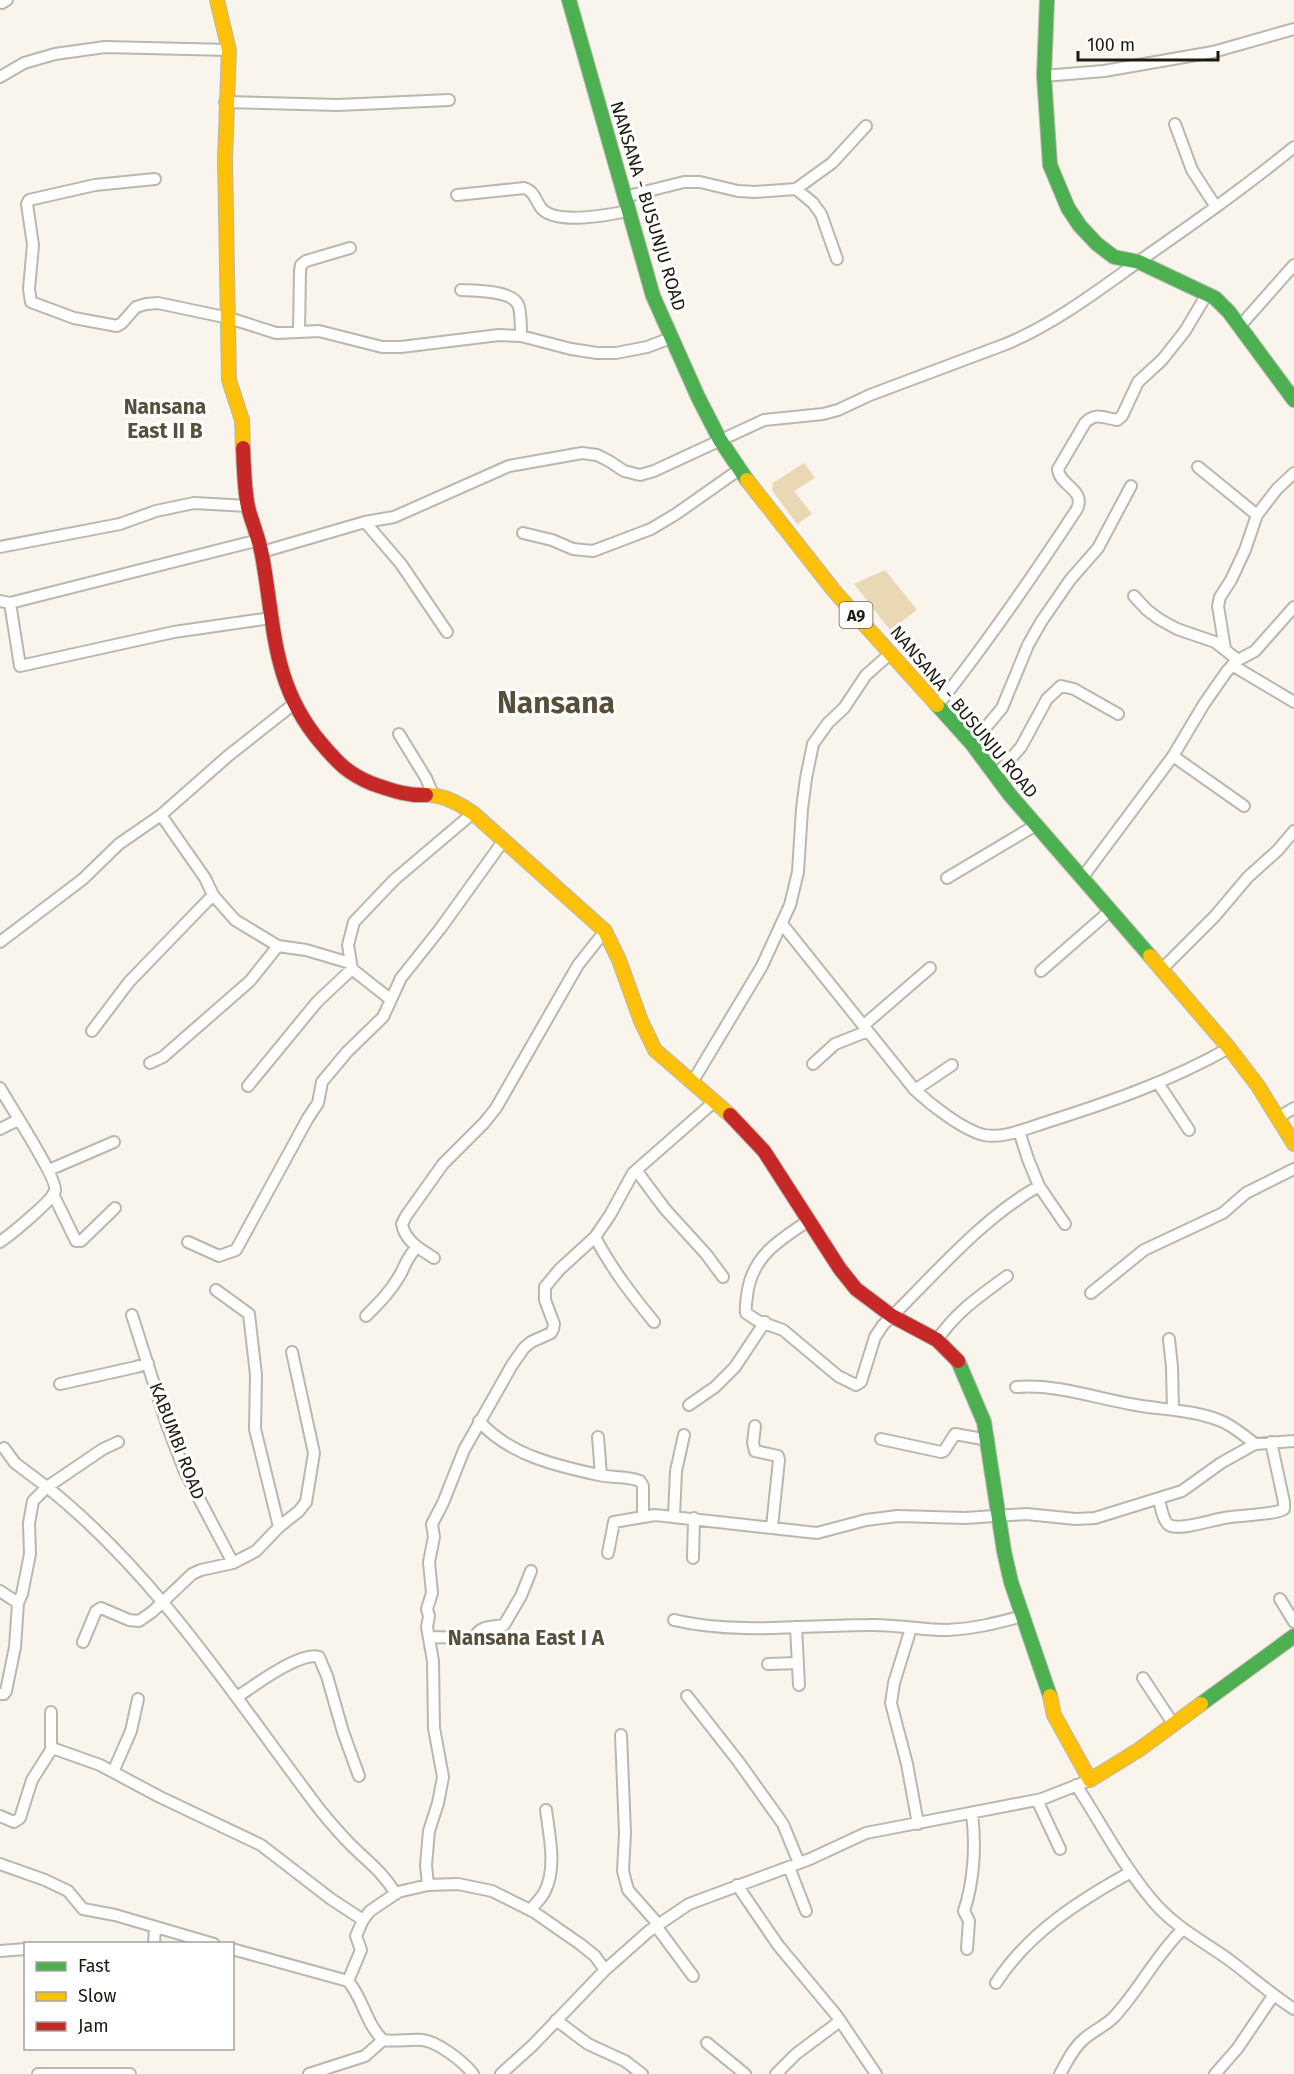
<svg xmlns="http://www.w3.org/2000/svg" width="1294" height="2074" viewBox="0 0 1294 2074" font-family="'Fira Sans',sans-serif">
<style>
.green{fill:#ead8b4}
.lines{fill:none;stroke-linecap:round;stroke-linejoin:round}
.street-casing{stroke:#bab7af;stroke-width:14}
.fast-casing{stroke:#bab7af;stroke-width:16}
.slow-casing{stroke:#bab7af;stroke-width:16}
.jam-casing{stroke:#bab7af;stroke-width:16}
.street{stroke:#fefefc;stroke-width:10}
.fast{stroke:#4caf50;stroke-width:14}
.slow{stroke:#ffc107;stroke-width:14}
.jam{stroke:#c62828;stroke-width:14}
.labels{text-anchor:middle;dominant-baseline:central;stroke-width:6;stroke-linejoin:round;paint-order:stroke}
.shield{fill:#fff;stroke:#625f58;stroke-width:1.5}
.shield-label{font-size:16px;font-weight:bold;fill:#1e1a11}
.street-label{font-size:18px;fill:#1e1a11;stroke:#fff}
.quarter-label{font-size:21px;font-weight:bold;fill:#584f3a;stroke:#fff}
.town-label{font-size:30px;font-weight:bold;fill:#584f3a;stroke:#fff}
</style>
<rect width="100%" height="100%" fill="#f9f5ed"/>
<path class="green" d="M804,463L815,478L794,491L812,514L797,524L772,490L773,483Z
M885,570L917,610L890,630L854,584Z"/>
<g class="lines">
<defs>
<path id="street" d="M2,3L7,0
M1044,76L1104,71L1213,52L1294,29
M0,77L24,63L55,54L105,47L229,50
M225,102L338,105L449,100
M1175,124L1192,170L1216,207
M155,179L95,185L29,200L27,204L33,245L29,289L31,302L74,318L117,326L122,323L136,307L146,304L158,303L229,318L276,333L319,331L382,347H401L499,335L521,336L571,349L597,353H616L647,347L671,338
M796,189L832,163L866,126
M457,195L524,188C535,191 535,201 542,209C558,225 608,215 628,211
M624,197L684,182H700L738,191L755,192L796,189L813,203L821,214L837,259
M461,290C476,291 515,290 519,307C521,316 521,327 521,336
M1240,326L1294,265
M299,331L300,271L301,265L306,261L350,248
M1198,467L1257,515
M365,522L401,564L447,632
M523,533L552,540L573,549L593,551L651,529L676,514L740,469
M0,547L120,524L156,511L194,503L248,506
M262,552L365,522L394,517L509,466L582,453L597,455L609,461L624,471L640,475L654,471L764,420L823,414L838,410L870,395L1006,344C1054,324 1096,292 1138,262C1191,225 1244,188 1294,147
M1134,596L1147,610L1159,619L1177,629L1215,642L1238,660
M0,601L10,603L259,540
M10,603L20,666L174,632L271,618
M1225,649L1218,606L1220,597L1231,580L1245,550L1257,515L1277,489L1294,473
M1232,665L1294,702
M937,706C987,643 1033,576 1077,509C1086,489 1059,486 1058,469L1085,423C1095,412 1104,418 1117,420L1122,416L1138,382L1162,360L1185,331L1207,294
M399,734L426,778L433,795
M972,744L1002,708L1028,645L1041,622L1070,580L1098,548L1131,486
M1173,756L1244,806
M996,775L1021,747L1047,699L1061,686L1074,689L1118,714
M161,815L205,878L213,895L235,920L278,946L306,950L350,963
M947,878L1036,825
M1082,878L1173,756L1204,704L1227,671L1238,660L1255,651L1294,607
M782,924L915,1090C931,1105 963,1130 984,1135C1003,1139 1028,1128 1047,1122C1110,1102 1171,1081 1229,1048
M0,942L83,879L119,844L161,815L228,756L295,703
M1161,970L1215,916L1248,877L1278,850L1294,831
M1041,971L1111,910
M390,999L352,969L348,945L354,922L394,880L473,813
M864,1025L930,968
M92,1031L129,982L213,895
M150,1063L163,1057L250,981L278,946
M813,1064L835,1044L868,1031
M693,1081L762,966L790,905L798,872L802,809L806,778L813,744L828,723L844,708L866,675L891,653
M1158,1083L1189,1130
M248,1086L317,1002L352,969
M0,1088C9,1104 58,1179 55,1191C52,1201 10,1235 0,1242
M915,1090L952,1065
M1279,1117L1294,1108
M0,1129L18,1120
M49,1170L114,1142
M636,1170L665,1209L706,1254L723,1277
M1039,1186L1065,1224
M53,1194L76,1241H81L115,1208
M808,1221C780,1240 755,1254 748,1289C747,1297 745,1305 746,1313L758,1321L783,1330L838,1376L856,1385L861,1382L875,1337L883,1325C932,1278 979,1220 1039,1186L1028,1159L1019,1131
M595,1237C611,1268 632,1295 654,1322
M188,1242L219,1256L236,1250L308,1118L318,1103L322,1082L347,1052L383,1017L401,978L440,929L504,840
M434,1258C420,1249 405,1241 402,1224L406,1216L443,1164L484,1123L496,1108L578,965L605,931
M216,1290L249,1314L256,1375L255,1429L279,1527
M1091,1293L1144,1250L1223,1213L1246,1193L1294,1169
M132,1315L167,1425L185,1472L233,1563
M366,1316C379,1303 391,1291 400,1275C406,1264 407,1257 417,1247
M1169,1339L1172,1367L1173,1410
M937,1340C957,1311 980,1296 1007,1276
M60,1384L136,1367L148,1363
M1016,1387C1056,1384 1092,1397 1130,1404C1160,1410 1192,1409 1221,1421C1233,1426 1244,1435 1255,1444
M689,1405L715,1387L735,1367L765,1322
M479,1421C509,1455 557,1466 599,1475C613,1478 628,1476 640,1481L643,1486V1516
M755,1426L753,1443L755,1451L778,1456L779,1460L772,1527
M598,1437L601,1475
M881,1439L941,1452L944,1451L955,1434L988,1440
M4,1448L15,1463L47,1487L103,1449L118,1442
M1159,1500C1161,1507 1163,1521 1169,1525C1180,1531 1212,1520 1224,1518C1238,1515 1275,1515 1284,1509V1502L1271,1442
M674,1516L676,1471L684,1435
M608,1553L614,1522L655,1515L817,1533L866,1520L898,1516L965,1518L1026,1514L1076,1519L1095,1518L1182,1491L1221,1463L1255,1444L1294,1441
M693,1558L694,1518
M0,1591L18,1603
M1280,1599L1294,1622
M674,1620C737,1635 805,1625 869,1625C895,1624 921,1630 947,1630C973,1629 997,1623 1023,1616
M796,1627L799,1685
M911,1628L894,1683L891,1703L907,1764L918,1824
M430,1637L470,1638L475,1637C480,1625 493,1627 504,1625L521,1596L531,1571
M83,1642L96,1611L101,1608L129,1620L139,1621L152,1612L192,1574L201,1570L233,1563L256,1551L279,1527L299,1511L306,1502L314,1453L292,1352
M768,1664L798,1663
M1143,1678L1174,1725
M0,1694H4L6,1691L15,1647L18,1603L22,1594L30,1554L29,1523L33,1501L47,1487C158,1576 235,1698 320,1810C330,1822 339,1833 350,1844C368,1862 382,1871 396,1894
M687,1696L738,1761L783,1824L799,1863
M237,1697C254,1686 300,1651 319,1657L327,1676L343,1732L359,1776
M51,1712V1750
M621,1735L625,1833L623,1871L628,1890L658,1924
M113,1772L131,1731L138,1699
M1076,1785C1101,1823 1123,1866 1152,1900C1174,1927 1205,1942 1232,1962C1253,1978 1272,1995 1294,2009
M1037,1800L1060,1849
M0,1816L14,1822L20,1818L32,1780L51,1750L55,1749L100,1765L160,1797L261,1845L331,1899L363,1920
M0,1864L45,1880L68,1891L83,1909L115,1915L214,1944
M789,1867L806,1911
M428,1885L426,1865L429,1831L438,1803L443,1777L434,1728L433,1661L427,1627L429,1616L427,1609L432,1593L429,1562L434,1537L432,1524L443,1503L464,1450L512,1365L524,1348L531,1342L551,1333L553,1329L554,1324L545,1300V1287L559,1270L595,1237L610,1215L633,1173L715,1101
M737,1885L778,1945L837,2016L876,2074
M530,1910C535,1904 542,1898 545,1891C557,1868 549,1833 546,1810
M656,1926L693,1976
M154,1944L155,1927
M232,1949L348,1981C363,1998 366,2024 383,2040C395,2042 409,2039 422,2040C437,2041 464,2062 473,2074
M967,1949L969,1921L964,1911C974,1881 976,1845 972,1814
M0,1951L26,1949
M348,1981L361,1950L356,1936L363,1920L370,1911L398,1892L428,1885L458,1884L492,1891L534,1912L580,1944L595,1956L605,1970
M996,1983C1028,1933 1080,1900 1131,1872
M556,2020L588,2044L625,2061L642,2074
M707,2043L745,2074
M38,2074H130
M309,2074L365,2056L383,2040
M501,2074L533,2045L605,1970L649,1931L689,1904L810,1859L866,1833L1042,1799L1090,1780
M776,2074L796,2054L840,2021
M1060,2074C1067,2062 1073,2048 1084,2039C1093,2031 1105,2026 1114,2017C1140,1989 1156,1955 1183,1929
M1215,2074L1237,2049L1273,1996"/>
<path id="fast" d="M569,0L653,296L698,397L720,440L747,480
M1047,0L1044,76L1050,165L1068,208L1080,226L1097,244L1114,257L1139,262L1215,298L1229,312L1294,400
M937,705L972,744L1010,795L1150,956
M958,1361L984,1422L1004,1551L1011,1582L1050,1696
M1201,1704L1294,1636"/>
<path id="slow" d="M217,0L229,50L225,159L229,380L242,420L243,448
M747,480L835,592L937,705
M426,795C443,794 460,804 473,813L605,931L619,960L641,1021L655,1050L730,1115
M1150,956L1229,1048L1258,1086L1294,1144
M1050,1696L1054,1715L1090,1780L1140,1749L1201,1704"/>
<path id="jam" d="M243,448C244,467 244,487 248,507C252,523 259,538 262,555C275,625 271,684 321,743C338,763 348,774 373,784C391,790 407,796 426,795
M730,1115L764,1151L840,1269L856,1289L892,1316L937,1340L958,1361"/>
</defs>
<use href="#street" class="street-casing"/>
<use href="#fast" class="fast-casing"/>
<use href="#slow" class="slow-casing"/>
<use href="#jam" class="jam-casing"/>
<use href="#street" class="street"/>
<use href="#fast" class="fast"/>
<use href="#slow" class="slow"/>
<use href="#jam" class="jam"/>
</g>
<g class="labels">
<rect class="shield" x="839.5" y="602" width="33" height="26" rx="4.5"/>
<g class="shield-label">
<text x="856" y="615">A9</text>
</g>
<g class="street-label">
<text transform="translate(648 206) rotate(73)">NANSANA - BUSUNJU ROAD</text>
<text transform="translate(964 712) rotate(50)">NANSANA - BUSUNJU ROAD</text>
<text transform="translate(177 1441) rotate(69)">KABUMBI ROAD</text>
</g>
<g class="quarter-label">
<text x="165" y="407">Nansana<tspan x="165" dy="24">East II B</tspan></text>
<text x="526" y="1638">Nansana East I A</text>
</g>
<g class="town-label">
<text x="556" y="703">Nansana</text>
</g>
</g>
<rect x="24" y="1942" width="210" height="108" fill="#ffffff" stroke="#a5a3a0" stroke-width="1.5"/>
<rect x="36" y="1962" width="30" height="9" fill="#4caf50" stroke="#a5a3a0" stroke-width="1.5"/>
<text x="78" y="1972" font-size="18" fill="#1e1a11">Fast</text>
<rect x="36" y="1992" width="30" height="9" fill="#ffc107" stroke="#a5a3a0" stroke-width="1.5"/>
<text x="78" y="2002" font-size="18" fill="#1e1a11">Slow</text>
<rect x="36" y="2022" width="30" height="9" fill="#c62828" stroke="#a5a3a0" stroke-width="1.5"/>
<text x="78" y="2032" font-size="18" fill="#1e1a11">Jam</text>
<path d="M1078 51v9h140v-9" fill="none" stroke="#1e1a11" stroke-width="3"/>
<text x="1087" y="51" font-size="18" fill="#1e1a11" stroke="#ffffff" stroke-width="4.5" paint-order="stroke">100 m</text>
</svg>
